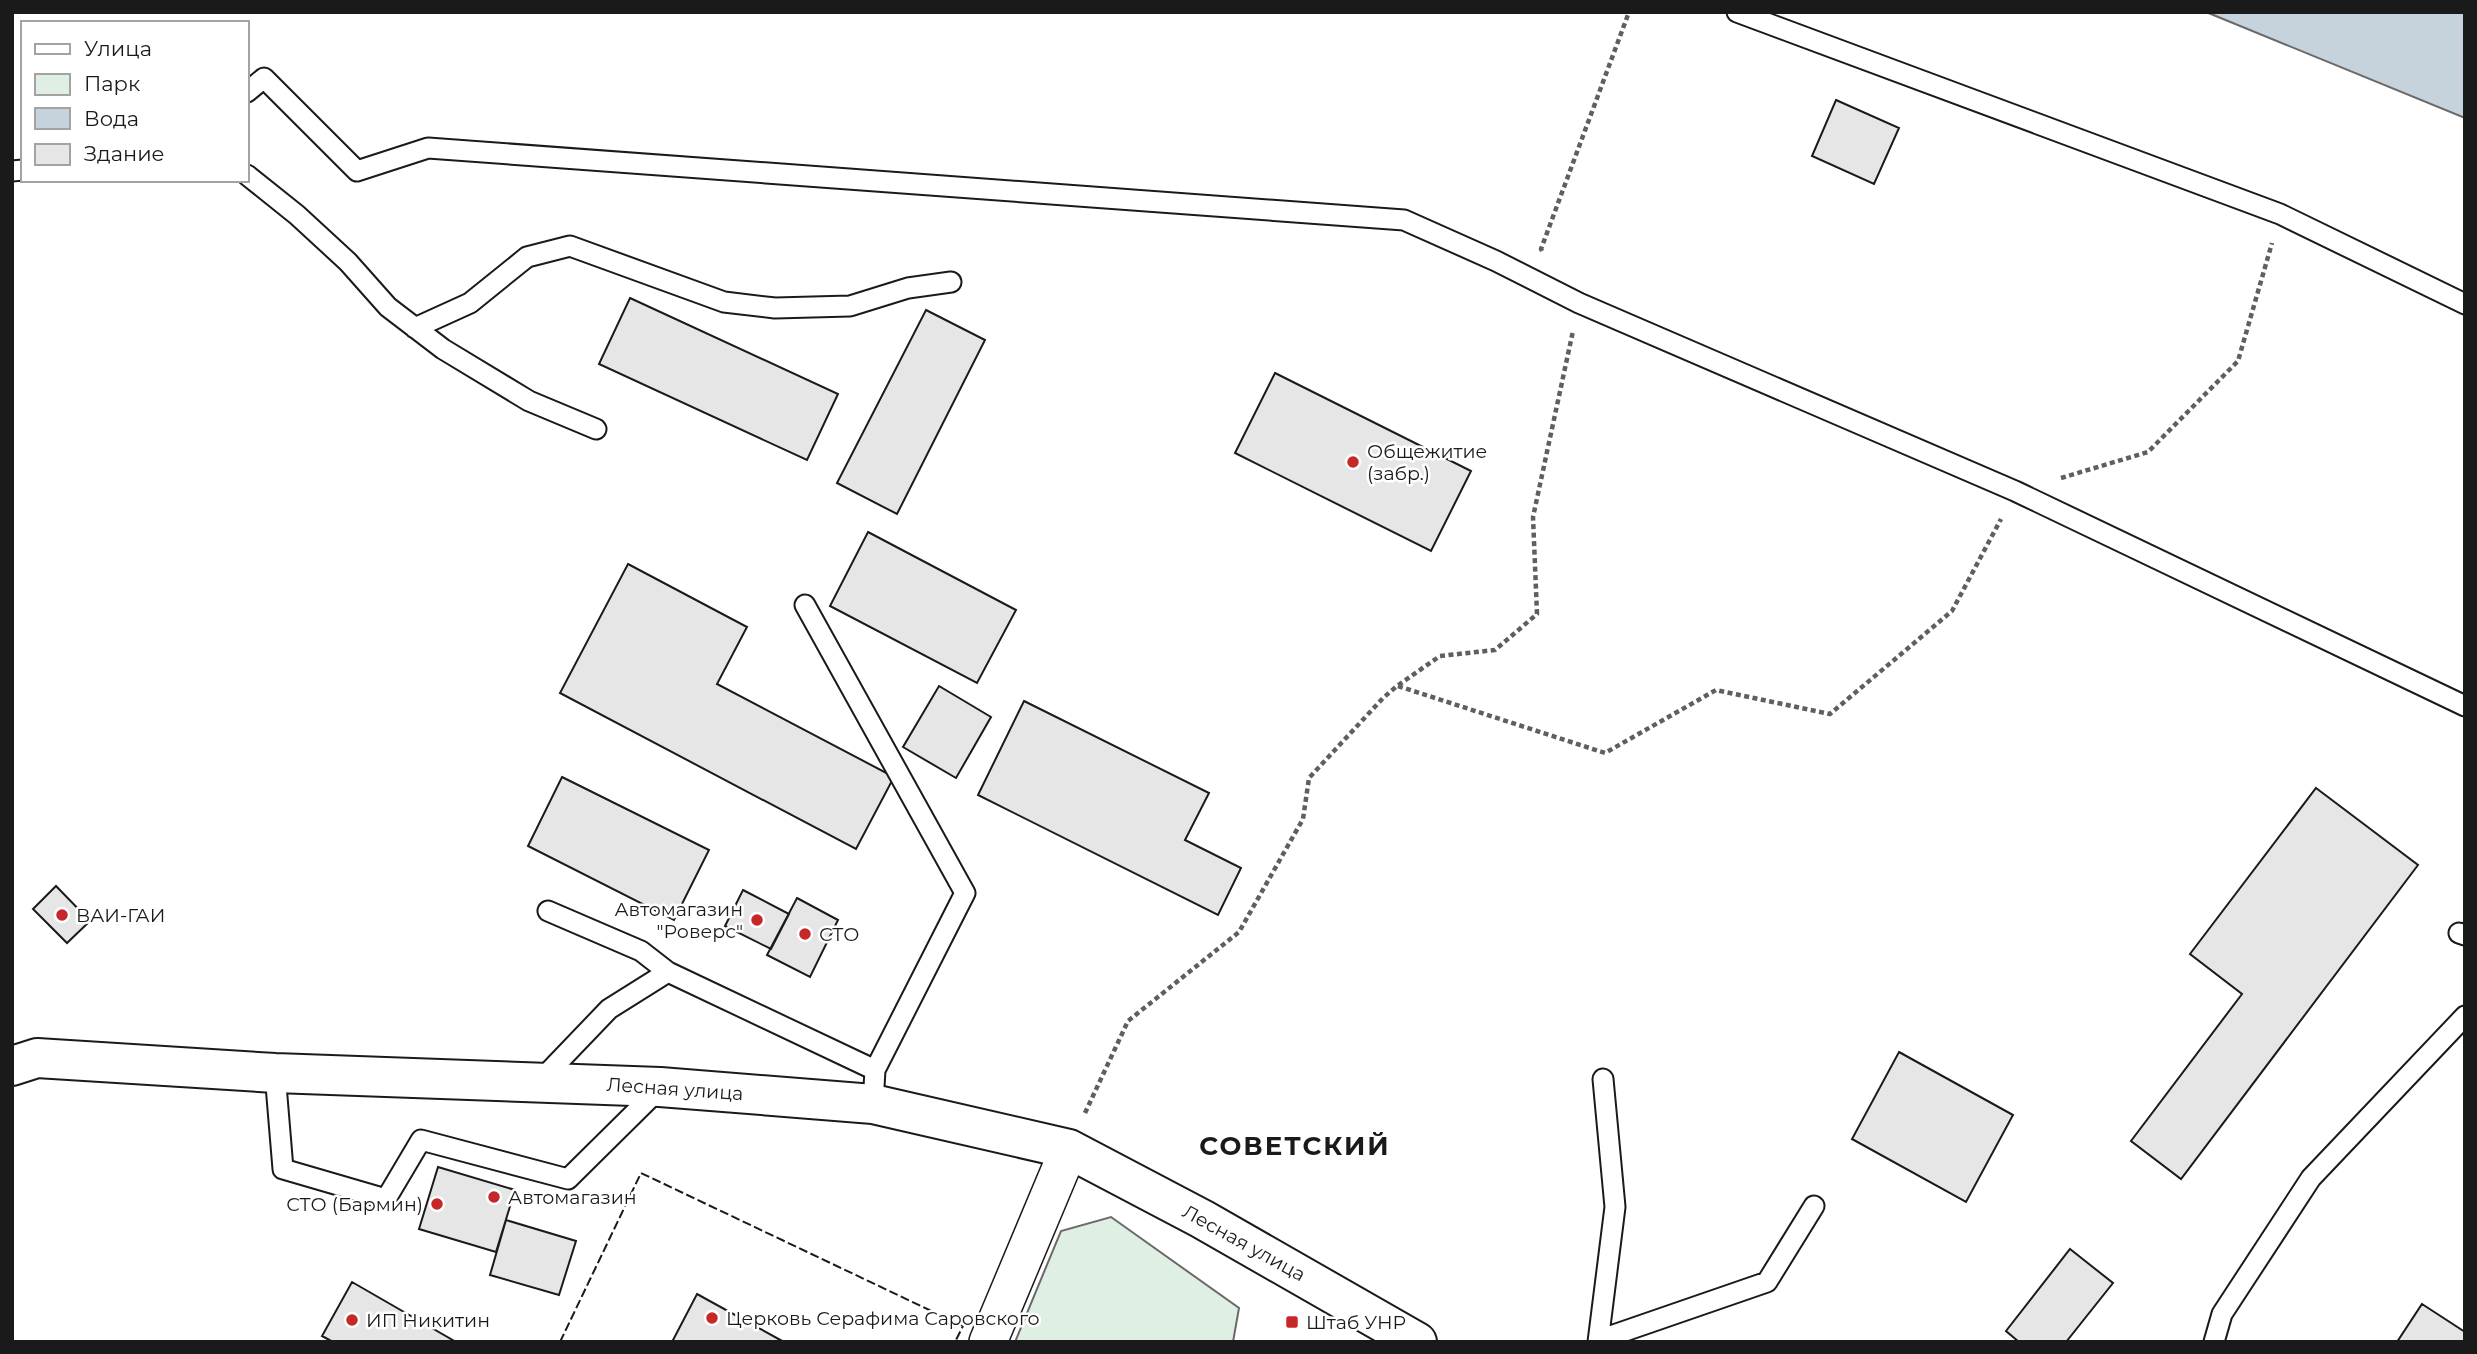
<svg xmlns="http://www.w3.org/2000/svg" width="2477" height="1354" viewBox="0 0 2477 1354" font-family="Montserrat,sans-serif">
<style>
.green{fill:#e0efe3;stroke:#6a6a6a;stroke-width:2}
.water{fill:#c6d2dc;stroke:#6a6a6a;stroke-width:2}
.building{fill:#e6e6e6;stroke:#1a1a1a;stroke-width:2}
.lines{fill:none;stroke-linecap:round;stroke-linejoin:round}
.service-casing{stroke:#1a1a1a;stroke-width:23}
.minor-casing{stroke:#1a1a1a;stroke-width:40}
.secondary-casing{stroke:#1a1a1a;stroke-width:42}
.path{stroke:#5f5f5f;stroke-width:4.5;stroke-dasharray:5 3.5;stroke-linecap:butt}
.service{stroke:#fff;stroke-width:19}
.minor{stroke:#fff;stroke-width:37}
.secondary{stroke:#fff;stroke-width:38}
.fence{stroke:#1a1a1a;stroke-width:2;stroke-dasharray:9 3.5;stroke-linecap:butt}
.poi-dot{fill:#c62828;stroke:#fff;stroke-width:2.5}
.labels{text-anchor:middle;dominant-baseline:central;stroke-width:5;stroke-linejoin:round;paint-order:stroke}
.poi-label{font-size:19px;fill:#1a1a1a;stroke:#fff;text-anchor:start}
.street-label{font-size:19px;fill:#1a1a1a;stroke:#fff}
.district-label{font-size:26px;font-weight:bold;letter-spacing:2px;fill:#1a1a1a;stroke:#fff}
</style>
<rect width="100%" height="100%" fill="#fff"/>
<path class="green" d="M1111,1217L1239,1308L1233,1342H1015L1061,1231Z"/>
<path class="water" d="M2206,12H2465V118Z"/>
<path class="building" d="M1836,100L1899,128L1874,184L1812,156Z
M630,298L838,394L807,460L599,364Z
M926,310L985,340L897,514L837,483Z
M1275,373L1471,471L1431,551L1235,453Z
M868,532L1016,610L977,683L830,606Z
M628,564L747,627L717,684L894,777L856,849L560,693Z
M939,686L991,717L956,778L903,747Z
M1024,701L1209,793L1185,840L1241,868L1218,915L978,795Z
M562,777L709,850L674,920L528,846Z
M2316,788L2418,865L2181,1179L2131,1141L2242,994L2190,954Z
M56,886L90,921L67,943L33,909Z
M743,890L789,914L771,949L725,926Z
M797,898L838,920L810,977L767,955Z
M1899,1052L2013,1115L1966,1202L1852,1139Z
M438,1167L515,1190L496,1252L419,1229Z
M506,1220L576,1241L559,1295L490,1275Z
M2070,1249L2113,1283L2066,1342H2019L2006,1331Z
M352,1282L456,1342H333L322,1336Z
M697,1294L784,1342H672Z
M2422,1304L2465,1332V1342H2397Z"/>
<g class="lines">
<defs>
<path id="service" d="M1737,12L2280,214L2465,304
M247,92L264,78L357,171L428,148L1404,220L1496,261L1579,303L2015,491L2465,706
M12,171L23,170
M247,175L297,215L348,262L388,307L443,349L529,401L596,429
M415,328L470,303L527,257L570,246L724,302L775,308L850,306L908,288L951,282
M805,605L965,893L875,1070L873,1104
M2459,933L2465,935
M668,972L875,1070
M275,1073L283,1169L386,1199L421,1140L568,1179L659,1089
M540,1081L609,1009L668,972L641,951L548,911
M1599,1340L1767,1282L1814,1206
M1598,1342L1615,1207L1603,1079
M2214,1342L2222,1314L2311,1178L2465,1016"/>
<path id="minor" d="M988,1342L1069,1149"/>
<path id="secondary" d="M12,1066L37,1058L275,1073L660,1087L873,1104L1069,1149L1202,1219L1417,1342"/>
</defs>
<use href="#service" class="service-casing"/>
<use href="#minor" class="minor-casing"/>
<use href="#secondary" class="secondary-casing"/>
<path class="path" d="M1542,251L1541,249L1629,12
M2061,478L2148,452L2238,361L2272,243
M1398,686L1605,753L1716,690L1830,714L1952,611L2001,519
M1085,1113L1128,1021L1239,932L1303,819L1309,778L1383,698L1397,686L1440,656L1495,650L1537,614L1533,517L1573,331"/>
<use href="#service" class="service"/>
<use href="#minor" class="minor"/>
<use href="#secondary" class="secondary"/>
<path class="fence" d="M560,1342L641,1173L963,1326L955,1342"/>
</g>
<g class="poi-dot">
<circle cx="1353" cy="462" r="7"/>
<circle cx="62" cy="915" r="7"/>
<circle cx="757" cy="920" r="7"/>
<circle cx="805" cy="934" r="7"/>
<circle cx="494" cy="1197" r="7"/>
<circle cx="437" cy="1204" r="7"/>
<circle cx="712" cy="1318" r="7"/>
<circle cx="352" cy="1320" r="7"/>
<rect x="1285" y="1315" width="14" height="14" rx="3.5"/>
</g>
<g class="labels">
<g class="poi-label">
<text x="1367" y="451">Общежитие<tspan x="1367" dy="22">(забр.)</tspan></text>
<text x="743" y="909" text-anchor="end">Автомагазин<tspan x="743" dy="22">"Роверс"</tspan></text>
<text x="76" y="915">ВАИ-ГАИ</text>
<text x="819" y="934">СТО</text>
<text x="508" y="1197">Автомагазин</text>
<text x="423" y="1204" text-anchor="end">СТО (Бармин)</text>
<text x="726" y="1318">Церковь Серафима Саровского</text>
<text x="366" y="1320">ИП Никитин</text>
<text x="1306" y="1322">Штаб УНР</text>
</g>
<g class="street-label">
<text transform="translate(675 1089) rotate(4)">Лесная улица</text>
<text transform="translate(1244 1243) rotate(29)">Лесная улица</text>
</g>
<g class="district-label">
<text x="1295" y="1146">СОВЕТСКИЙ</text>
</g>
</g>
<rect width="2477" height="1354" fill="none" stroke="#1a1a1a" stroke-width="28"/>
<rect x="21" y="21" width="228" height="161" fill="#ffffff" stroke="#a3a3a3" stroke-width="2"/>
<rect x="35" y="44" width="35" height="10" fill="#ffffff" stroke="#a3a3a3" stroke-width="2"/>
<text x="84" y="56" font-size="21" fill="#1a1a1a">Улица</text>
<rect x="35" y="74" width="35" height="21" fill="#e0efe3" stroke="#a3a3a3" stroke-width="2"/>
<text x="84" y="91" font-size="21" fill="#1a1a1a">Парк</text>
<rect x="35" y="108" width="35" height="21" fill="#c6d2dc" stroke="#a3a3a3" stroke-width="2"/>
<text x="84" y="126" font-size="21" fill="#1a1a1a">Вода</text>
<rect x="35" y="144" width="35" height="21" fill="#e6e6e6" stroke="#a3a3a3" stroke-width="2"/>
<text x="84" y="161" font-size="21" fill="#1a1a1a">Здание</text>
</svg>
